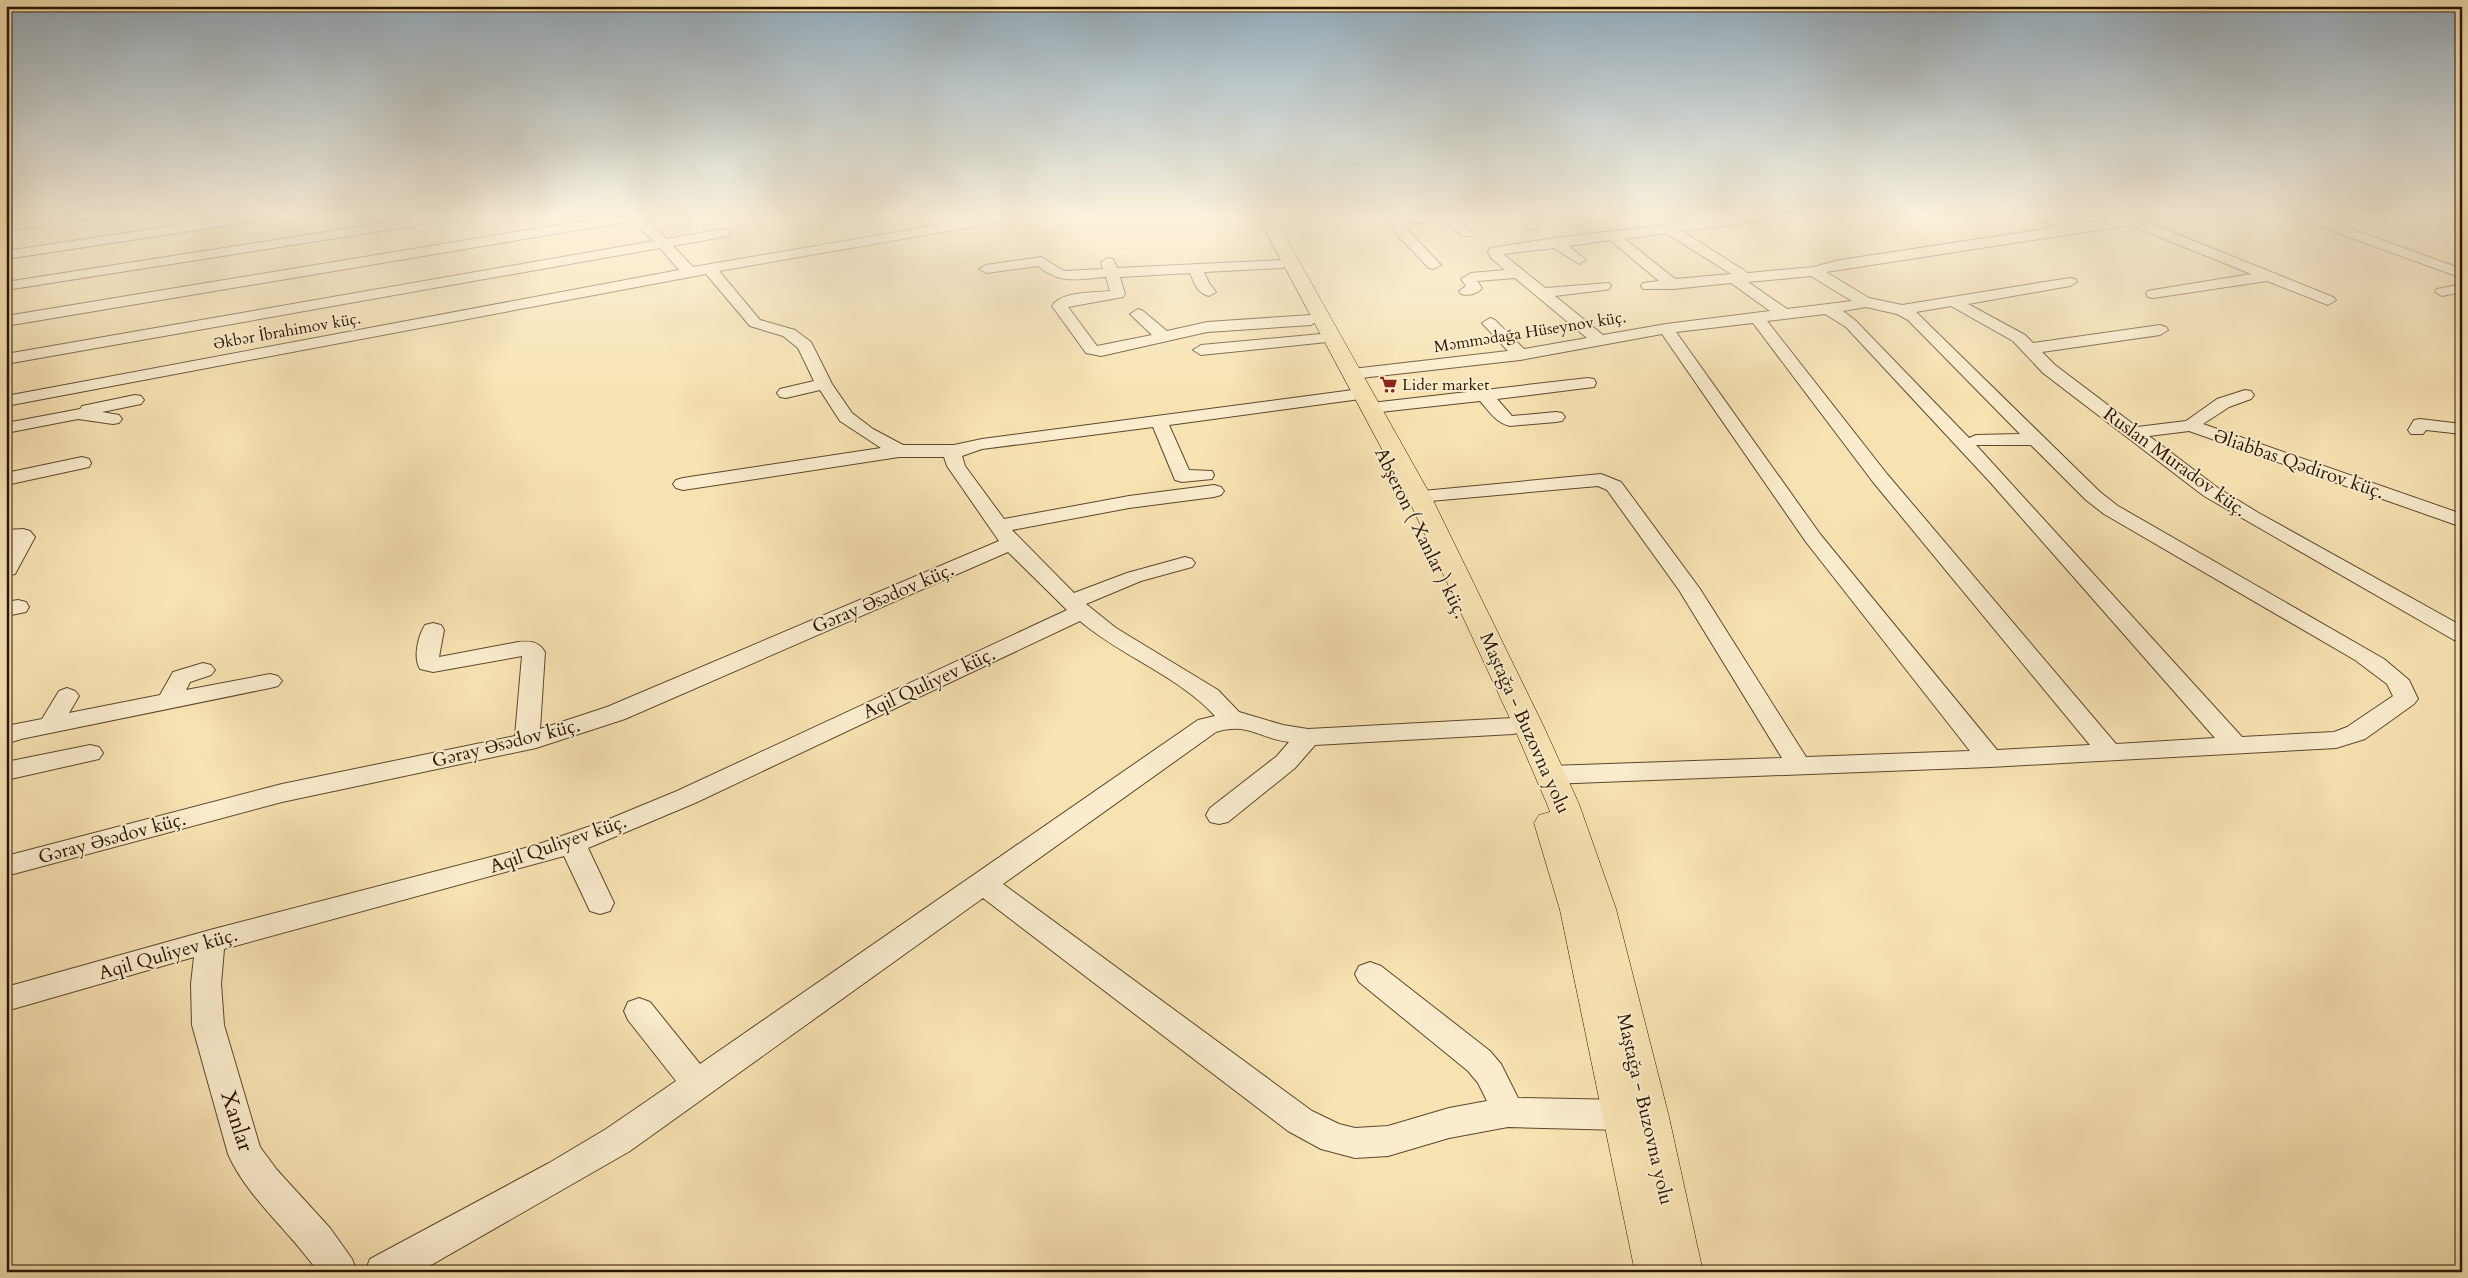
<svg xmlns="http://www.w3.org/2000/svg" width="2468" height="1278" viewBox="0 0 2468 1278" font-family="Cardo,serif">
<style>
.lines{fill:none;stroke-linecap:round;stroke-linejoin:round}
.minor-casing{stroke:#5c482c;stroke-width:2}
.major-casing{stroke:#281500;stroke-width:1}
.minor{fill:#faeccd;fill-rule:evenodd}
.major{fill:#f7e2b2;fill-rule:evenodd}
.labels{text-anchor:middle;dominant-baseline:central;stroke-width:4;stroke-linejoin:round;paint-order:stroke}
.far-street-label{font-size:16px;fill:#281500;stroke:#faeccd}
.far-poi-label{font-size:16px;fill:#281500;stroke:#faeccd;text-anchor:start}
.street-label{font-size:19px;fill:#281500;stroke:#faeccd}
.near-street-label{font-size:22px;fill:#281500;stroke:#faeccd}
</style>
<rect width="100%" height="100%" fill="#f7e2b2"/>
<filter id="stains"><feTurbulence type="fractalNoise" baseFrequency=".004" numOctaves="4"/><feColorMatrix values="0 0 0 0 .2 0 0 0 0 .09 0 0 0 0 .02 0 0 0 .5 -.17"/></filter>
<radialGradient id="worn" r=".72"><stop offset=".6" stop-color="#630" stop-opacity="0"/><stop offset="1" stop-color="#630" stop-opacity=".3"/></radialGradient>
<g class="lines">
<defs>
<path id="minor" d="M64,215H97L90,219L6,231V223Z
M246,215H277L270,219L6,259V251Z
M435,215H465L458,219L6,290V282Z
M619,215H641L667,239L723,229L728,230L730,233L728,236L673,246L693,267L996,215H1023L1017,219L719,271L760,320L795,330L811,342L832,384L852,413L873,429L903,445H954L982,439L1353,390L1359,391L1362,395L1359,399L1353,400L1169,425L1189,470L1212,471L1214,475L1212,479L1182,482L1175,480L1153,427L982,449L962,456L965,466L1004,519L1129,496L1214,485L1221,487L1224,491L1221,495L1214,497L1129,508L1012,530L1074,593L1127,573L1185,557L1192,559L1195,563L1192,567L1141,581L1086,604L1116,628L1218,690L1239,712L1283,725L1308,729L1513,718L1522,720L1525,726L1522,732L1513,734L1315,745L1295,768L1228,822L1219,824L1210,822L1206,815L1210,808L1277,756L1289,742C1258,738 1248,722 1216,732L1003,884L1312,1111L1339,1124L1355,1128L1388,1126L1449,1108L1487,1101L1478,1083L1468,1071L1359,982L1355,974L1359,966L1370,962L1381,966L1490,1051L1501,1064L1518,1098L1624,1100L1636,1105L1641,1115L1636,1125L1624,1130L1508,1127L1449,1138L1388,1156L1355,1158L1321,1149L1288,1131L983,898L630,1151L419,1272H365L370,1259L549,1163L606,1129L676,1081L628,1020L624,1011L628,1002L639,998L650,1002L700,1064L1198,720L1215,716C1180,677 1121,656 1080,621L695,803L588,848L614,903L610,911L600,914L590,911L564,856L224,949L221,984L224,1025L260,1147L277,1170L330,1228L352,1259L357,1272H318C290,1231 248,1199 228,1154L192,1025L191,984L194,957L6,1011V987L210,930L533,846L602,822L677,791L1067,610L1008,552L625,719L536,748L282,802L6,876V856L282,784L515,736L522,656L433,672L420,669C413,658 418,636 425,625L433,623L441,625L444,630L439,657L518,642C530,641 538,641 545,652L540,729L607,707L999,541L947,466L944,457H899L683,490L676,488L673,484L676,480L683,478L881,448L840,421L820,390L786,398L780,397L777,393L780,389L814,381L798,348L783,336L750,326L706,274L6,406V396L679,270L660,248L6,364V354L654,241L632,221L6,326V316Z
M1386,215H1450L1475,233L1473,236H1463L1442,221L1404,223L1408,230L1441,265L1434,269L1429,268L1397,235Z
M1509,215H1524L1539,226L1532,230Z
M1749,215H1785L1778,219L1682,231L1748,273L1813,267L1840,260L2058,227L2035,218L2034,215H2051L2075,225L2143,215H2174L2173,218L2147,222L2333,297L2336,300L2328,305L2267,281L2153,298L2148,297L2146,294L2148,291L2153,290L2251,274L2130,225L1826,272L1869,298L1902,305L2070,278L2075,279L2077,282L2070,286L1968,304L2025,335L2033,343L2160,325L2166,327L2168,330L2160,335L2042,352L2055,365L2137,427L2186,421L2217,399L2245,390L2251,391L2254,395L2251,399L2229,407L2203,424L2462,514V527L2189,431L2149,436L2218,488L2257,512L2462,626V642L2454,640L2204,496L2043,373L2013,341L1951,306L1916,312L2100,492L2118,506L2384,659L2409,680L2418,699L2414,704L2365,739L2336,748L1990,767L1550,784L1541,781L1537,775L1541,769L1550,766L1782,758L1679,590L1607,490L1598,486L1419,502L1412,500L1409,496L1412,492L1601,474L1621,482L1700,589L1806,757L1970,751L1806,542L1662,334L1520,360L1352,379L1346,378L1344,374L1346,370L1352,369L1508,351L1482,323L1490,318L1495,320L1524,349L1587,338L1515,278L1477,281L1482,288C1478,294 1468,296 1461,294L1459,291L1466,286L1461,279L1471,273L1505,270L1491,258L1488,251L1490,248L1555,238ZM1666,233L1731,274L1675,279L1625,239ZM1610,240L1659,281L1643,283L1641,286L1643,289H1673L1731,283L1770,311L1666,324L1603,335L1555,296L1604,290L1609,289L1611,286L1609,283L1545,288L1503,254L1554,248L1579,264L1586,260L1569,246ZM1811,276L1852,301L1787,309L1748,282ZM1866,307L1897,314L1908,320L2020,434L1976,435L1969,438L1856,321L1843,311ZM1825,314L1846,327L1990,482L2215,738L2116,744L1887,474L1767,321ZM1753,323L1873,482L2090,745L1997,750L1820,534L1676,332ZM1976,445H2031L2086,500L2104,514L2355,660L2387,684L2393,696L2347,727L2334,732L2242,737Z
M2294,215H2313L2462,269V278L2296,218Z
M2439,215H2462V223L2441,218Z
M1041,257L1064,271L1103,269L1101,262L1108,258L1113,259L1117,268L1282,260L1289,264L1282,268L1204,272L1209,283L1216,292L1209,296C1198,294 1194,283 1190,273L1120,277L1125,294L1123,297L1068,307L1097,346L1152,335L1130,314L1138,309L1143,311L1167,331L1207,322L1311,315L1319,320L1311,325L1207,332L1101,356L1086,353L1052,306C1061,291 1094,293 1110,291L1106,277C1077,279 1061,285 1038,266L986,273L979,269L986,265Z
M2462,284V292L2442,296L2435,292L2437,289Z
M1321,334L1327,336L1329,339L1327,342L1201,355L1193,350L1201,345Z
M1588,378L1594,379L1596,383L1594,387L1497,399L1512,416L1556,412L1562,413L1565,417L1562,421L1556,422L1510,426C1496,423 1489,411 1480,401L1371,413L1365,412L1362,408L1365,404L1371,403Z
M135,395L141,396L144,400L141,404L102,412L119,415L122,419L119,423L113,424L78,419L6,433V423L80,409L82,406Z
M2420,419L2462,424V434L2426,430L2423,434H2411L2408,430L2414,420Z
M82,457L89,459L91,463L89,467L6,485V473Z
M23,529L30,531L35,537L15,574L6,576V553L12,542H6V530Z
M18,600L26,602L29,607L26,612L6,616V602Z
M203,663L211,665L215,670L211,675L190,682L186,690L270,674L278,676L282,681L278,686L270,688L21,739L6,744V726L42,719L59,691L67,688L75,691L79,696L69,713L160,695L173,672Z
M90,745L99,747L103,753L99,759L6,780V762Z"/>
<path id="major" d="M1257,215H1273L1431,496L1543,725L1579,804L1616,909L1669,1117L1703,1272H1635L1560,910L1534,823L1539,815L1550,812L1547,804L1513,725L1407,496Z"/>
</defs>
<use href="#minor" class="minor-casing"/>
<use href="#major" class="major-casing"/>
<use href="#minor" class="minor"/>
<use href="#major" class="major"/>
</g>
<linearGradient id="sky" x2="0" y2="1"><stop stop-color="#92aaba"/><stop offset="0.55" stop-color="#fbf2dc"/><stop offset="1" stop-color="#fbf2dc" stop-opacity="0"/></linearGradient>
<rect width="2468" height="394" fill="url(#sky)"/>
<defs>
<symbol id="supermarket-bare" viewBox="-9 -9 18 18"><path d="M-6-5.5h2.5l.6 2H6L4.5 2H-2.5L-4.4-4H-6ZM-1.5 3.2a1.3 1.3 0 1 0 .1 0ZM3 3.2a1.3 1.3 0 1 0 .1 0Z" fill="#8f2418" stroke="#faeccd" stroke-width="2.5" paint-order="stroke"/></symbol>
</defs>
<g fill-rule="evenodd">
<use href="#supermarket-bare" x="1376" y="372" width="25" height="25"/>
</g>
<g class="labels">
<g class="far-street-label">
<text transform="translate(287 331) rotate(-10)">Əkbər İbrahimov küç.</text>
<text transform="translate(1530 332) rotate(-9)">Məmmədağa Hüseynov küç.</text>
</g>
<g class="far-poi-label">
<text x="1402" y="385">Lider market</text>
</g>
<g class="street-label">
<text transform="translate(2175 462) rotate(36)">Ruslan Muradov küç.</text>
<text transform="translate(2299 464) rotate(19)">Əliabbas Qədirov küç.</text>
<text transform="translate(1421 533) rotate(64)">Abşeron ( Xanlar ) küç.</text>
<text transform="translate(883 598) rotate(-23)">Gəray Əsədov küç.</text>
<text transform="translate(929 683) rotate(-25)">Aqil Quliyev küç.</text>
<text transform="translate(1525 723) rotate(66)">Maştağa - Buzovna yolu</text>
<text transform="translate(506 743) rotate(-14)">Gəray Əsədov küç.</text>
<text transform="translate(112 838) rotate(-15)">Gəray Əsədov küç.</text>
<text transform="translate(558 844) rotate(-19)">Aqil Quliyev küç.</text>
<text transform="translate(168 954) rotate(-16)">Aqil Quliyev küç.</text>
<text transform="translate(1645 1109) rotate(77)">Maştağa - Buzovna yolu</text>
</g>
<g class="near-street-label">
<text transform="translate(237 1121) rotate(72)">Xanlar</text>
</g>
</g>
<rect width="2468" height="1278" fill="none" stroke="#f7e2b2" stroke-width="25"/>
<rect x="8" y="8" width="2453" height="1263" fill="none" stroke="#281500" stroke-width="2.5"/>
<rect x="12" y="12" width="2443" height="1253" fill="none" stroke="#281500"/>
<rect width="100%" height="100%" filter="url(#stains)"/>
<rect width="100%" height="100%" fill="url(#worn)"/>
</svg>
